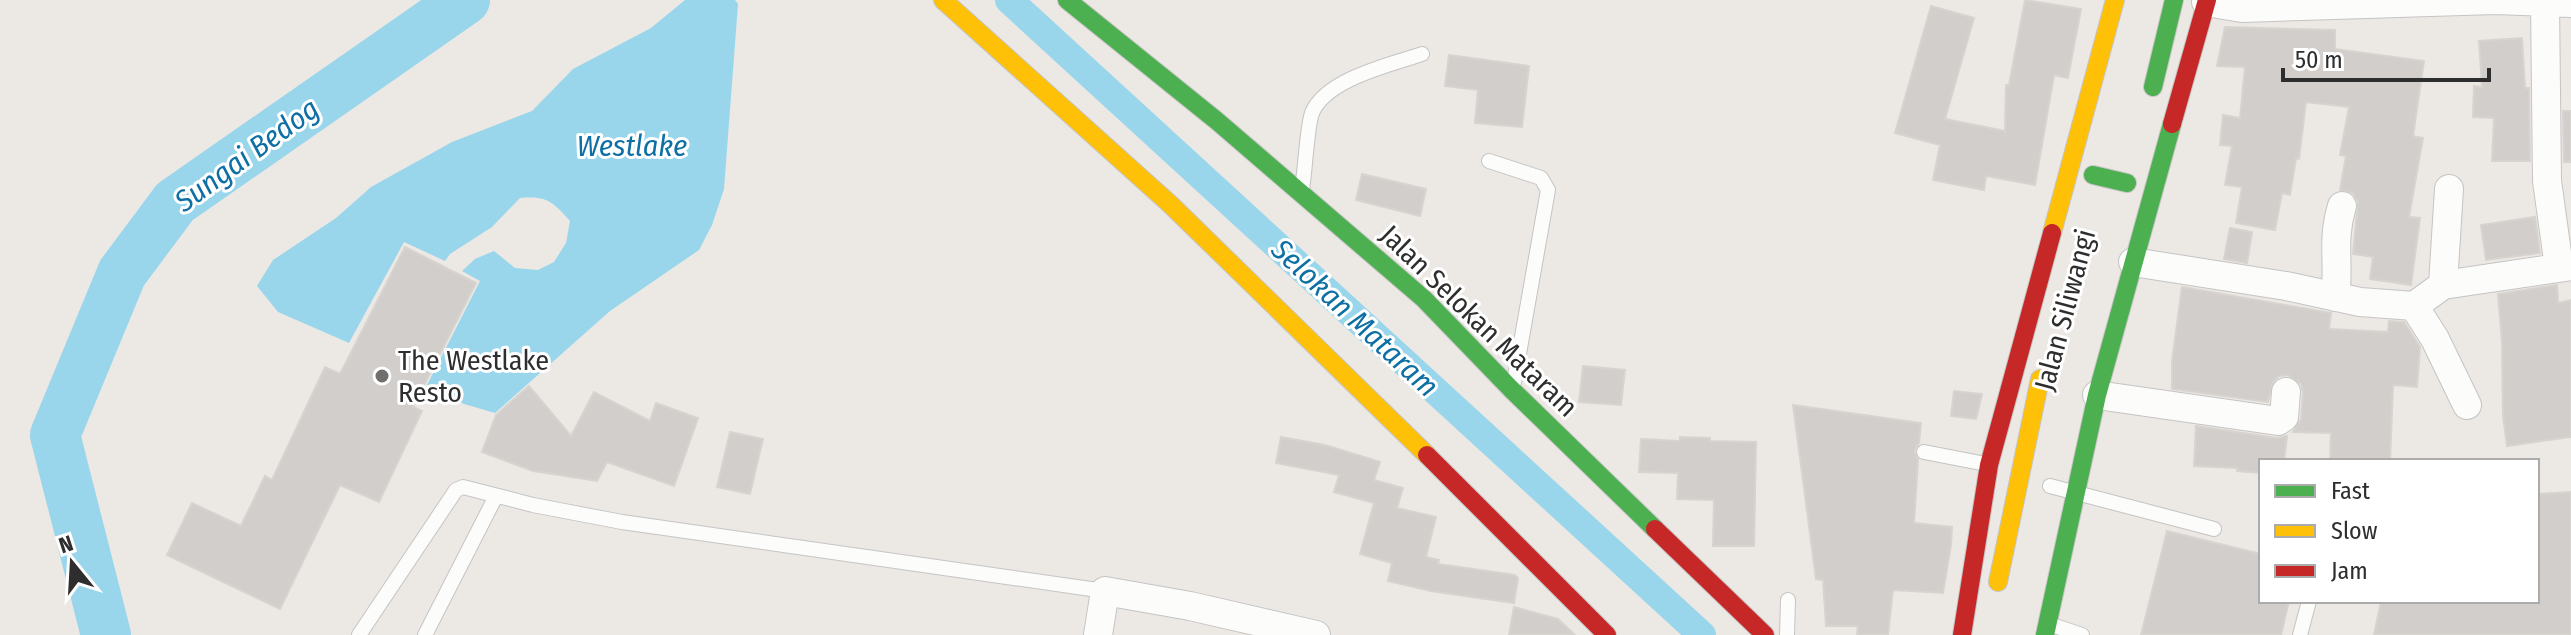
<svg xmlns="http://www.w3.org/2000/svg" width="2571" height="635" viewBox="0 0 2571 635" font-family="'Fira Sans Condensed',sans-serif">
<style>
.water{fill:#99d6ec}
.lines{fill:none;stroke-linecap:round;stroke-linejoin:round}
.canal{stroke:#99d6ec;stroke-width:28}
.river{stroke:#99d6ec;stroke-width:50}
.building{fill:#d1cecb;stroke:#d7d4d0;stroke-width:2}
.lane-casing{stroke:#c5c4c5;stroke-width:16}
.street-casing{stroke:#c5c4c5;stroke-width:30}
.fast-casing{stroke:#c5c4c5;stroke-width:20}
.slow-casing{stroke:#c5c4c5;stroke-width:20}
.jam-casing{stroke:#c5c4c5;stroke-width:20}
.lane{stroke:#fcfcfb;stroke-width:14}
.street{stroke:#fcfcfb;stroke-width:28}
.fast{stroke:#4caf50;stroke-width:18}
.slow{stroke:#ffc107;stroke-width:18}
.jam{stroke:#c62828;stroke-width:18}
.poi-dot{fill:#706f6e;stroke:#fff;stroke-width:3}
.labels{text-anchor:middle;dominant-baseline:central;stroke-width:6;stroke-linejoin:round;paint-order:stroke}
.street-label{font-size:28px;fill:#2e2e2e;stroke:#fff}
.poi-label{font-size:28px;fill:#2e2e2e;stroke:#fff;text-anchor:start}
.water-label{font-size:30px;font-style:italic;fill:#0d6fa3;stroke:#fff}
</style>
<rect width="100%" height="100%" fill="#ece8e4"/>
<path class="water" d="M685,0H735L738,4L724,189L712,225L699,250L610,311L495,413L464,404L427,385L480,281L462,271L475,259L494,251L515,268L538,270L554,262L566,243L570,221C552,201 547,196 520,198L492,227L450,254L445,261L404,242L349,343L278,312L257,286L273,260L336,218L371,187L452,142L532,111L573,69L651,28Z"/>
<g class="lines">
<path class="canal" d="M1009,0L1702,635"/>
<path class="river" d="M106,635L55,435L122,273L175,202L465,0"/>
</g>
<path class="building" d="M2025,0L2081,9L2068,78L2054,75L2035,185L1986,176L1984,190L1933,180L1940,145L1895,133L1931,6L1974,18L1945,119L2005,131L2006,85H2009Z
M2225,27L2335,30V49L2424,61L2413,136L2423,138L2409,217L2420,218L2411,285L2370,279L2373,257L2353,254L2358,202L2353,193L2340,190L2346,156L2340,155L2349,107L2306,102L2299,159L2296,158L2290,195L2282,193L2275,230L2236,223L2242,187L2225,185L2232,146L2220,145L2223,115L2240,118L2245,67L2217,66Z
M2522,38L2525,88H2529L2530,161H2492L2494,118L2473,117L2474,86L2482,87L2479,41Z
M1449,55L1529,66L1522,127L1475,123L1478,90L1445,86Z
M2563,111H2571V162H2564Z
M1362,174L1426,189L1420,216L1356,200Z
M2535,217L2540,253L2486,260L2481,225Z
M2230,228L2252,232L2247,263L2224,259Z
M405,247L476,283L413,407L422,411L379,502L340,485L280,609L167,555L192,503L241,526L265,476L272,480L325,367L340,374Z
M2557,285L2558,303L2571,300V437L2507,446L2503,416L2502,341L2498,294Z
M2182,287L2331,313L2329,329L2388,332L2389,321L2404,322L2420,347L2417,387L2393,385L2390,461H2330L2331,433L2293,432L2301,419L2303,393L2301,384L2288,375L2279,376L2273,382L2268,402L2172,389V361Z
M1583,366L1625,370L1621,405L1579,402Z
M529,386L571,436L594,392L650,421L656,403L698,418L674,486L607,462L597,481L533,471L482,452L496,415Z
M1954,391L1982,394L1976,419L1951,416Z
M1793,405L1921,423L1919,443L1914,451L1918,460L1914,523L1952,527L1951,545L1943,593L1893,590L1888,635H1857L1858,626H1826L1823,580L1816,579Z
M2196,426L2276,438L2287,436L2284,461H2261V473L2237,471L2238,468L2194,466Z
M730,432L763,439L750,494L717,487Z
M1281,437L1325,445L1380,462L1374,480L1403,488L1397,508L1436,517L1426,557L1439,560L1438,564L1515,575L1518,578L1514,603L1431,591L1388,581L1392,563L1360,554L1374,503L1334,492L1339,475L1276,463Z
M1680,437L1710,438V441L1756,442L1754,546H1713L1714,500L1677,499L1678,473L1639,472L1641,439L1680,441Z
M2571,492V635H2374L2381,601H2537V494Z
M2167,531L2261,554V601H2289L2281,635H2141Z
M1514,607L1558,619L1575,635H1509Z"/>
<g class="lines">
<defs>
<path id="lane" d="M1489,161L1541,178L1548,190L1514,382
M1302,189C1305,172 1307,127 1312,113C1326,79 1390,65 1422,54
M1924,452L1986,464
M2050,486L2214,529
M2052,625L2082,635
M359,635L456,490L463,487L533,505L622,522L1105,591
M425,635L496,496
M1787,635L1788,600
M2300,635L2309,601"/>
<path id="street" d="M2206,2L2242,8L2495,0L2571,3
M2545,2L2547,181L2559,267
M2133,262L2286,286L2360,302L2414,306L2443,285L2571,266
M2443,285L2449,189
M2335,297C2340,263 2331,242 2342,206
M2414,306L2435,339L2467,405
M2097,395L2278,421L2284,417L2286,392
M1098,635L1105,591L1190,606L1316,635"/>
<path id="fast" d="M1067,0L1217,121L1424,299L1512,390L1655,529
M2153,87L2174,0
M2093,175L2127,183
M2045,635L2097,395L2172,124"/>
<path id="slow" d="M943,0L1171,205L1427,455
M2052,233L2115,0
M1998,582L2040,379"/>
<path id="jam" d="M2172,124L2207,0
M1427,455L1607,635
M1655,529L1765,635
M1962,635L1989,465L2052,233"/>
</defs>
<use href="#lane" class="lane-casing"/>
<use href="#street" class="street-casing"/>
<use href="#fast" class="fast-casing"/>
<use href="#slow" class="slow-casing"/>
<use href="#jam" class="jam-casing"/>
<use href="#lane" class="lane"/>
<use href="#street" class="street"/>
<use href="#fast" class="fast"/>
<use href="#slow" class="slow"/>
<use href="#jam" class="jam"/>
</g>
<circle class="poi-dot" cx="382" cy="376" r="8"/>
<g class="labels">
<g class="street-label">
<text transform="translate(2065 310) rotate(-75)">Jalan Siliwangi</text>
<text transform="translate(1479 321) rotate(44)">Jalan Selokan Mataram</text>
</g>
<g class="poi-label">
<text x="398" y="360">The Westlake<tspan x="398" dy="32">Resto</tspan></text>
</g>
<g class="water-label">
<text x="632" y="146">Westlake</text>
<text transform="translate(247 155) rotate(-36)">Sungai Bedog</text>
<text transform="translate(1355 318) rotate(43)">Selokan Mataram</text>
</g>
</g>
<rect x="2259" y="459" width="280" height="144" fill="#ffffff" stroke="#ababab" stroke-width="2"/>
<rect x="2275" y="485" width="40" height="12" fill="#4caf50" stroke="#ababab" stroke-width="2"/>
<text x="2331" y="499" font-size="24" fill="#2e2e2e">Fast</text>
<rect x="2275" y="525" width="40" height="12" fill="#ffc107" stroke="#ababab" stroke-width="2"/>
<text x="2331" y="539" font-size="24" fill="#2e2e2e">Slow</text>
<rect x="2275" y="565" width="40" height="12" fill="#c62828" stroke="#ababab" stroke-width="2"/>
<text x="2331" y="579" font-size="24" fill="#2e2e2e">Jam</text>
<g transform="translate(72 563) rotate(342)" stroke="#ffffff" stroke-width="6" paint-order="stroke">
<path d="M0-6L14 30L0 20L-14 30Z" fill="#2e2e2e"/>
<text y="-12" font-size="22" font-weight="bold" text-anchor="middle" fill="#2e2e2e">N</text>
</g>
<path d="M2283 68v12h206v-12" fill="none" stroke="#2e2e2e" stroke-width="4"/>
<text x="2295" y="68" font-size="24" fill="#2e2e2e" stroke="#ffffff" stroke-width="6" paint-order="stroke">50 m</text>
</svg>
